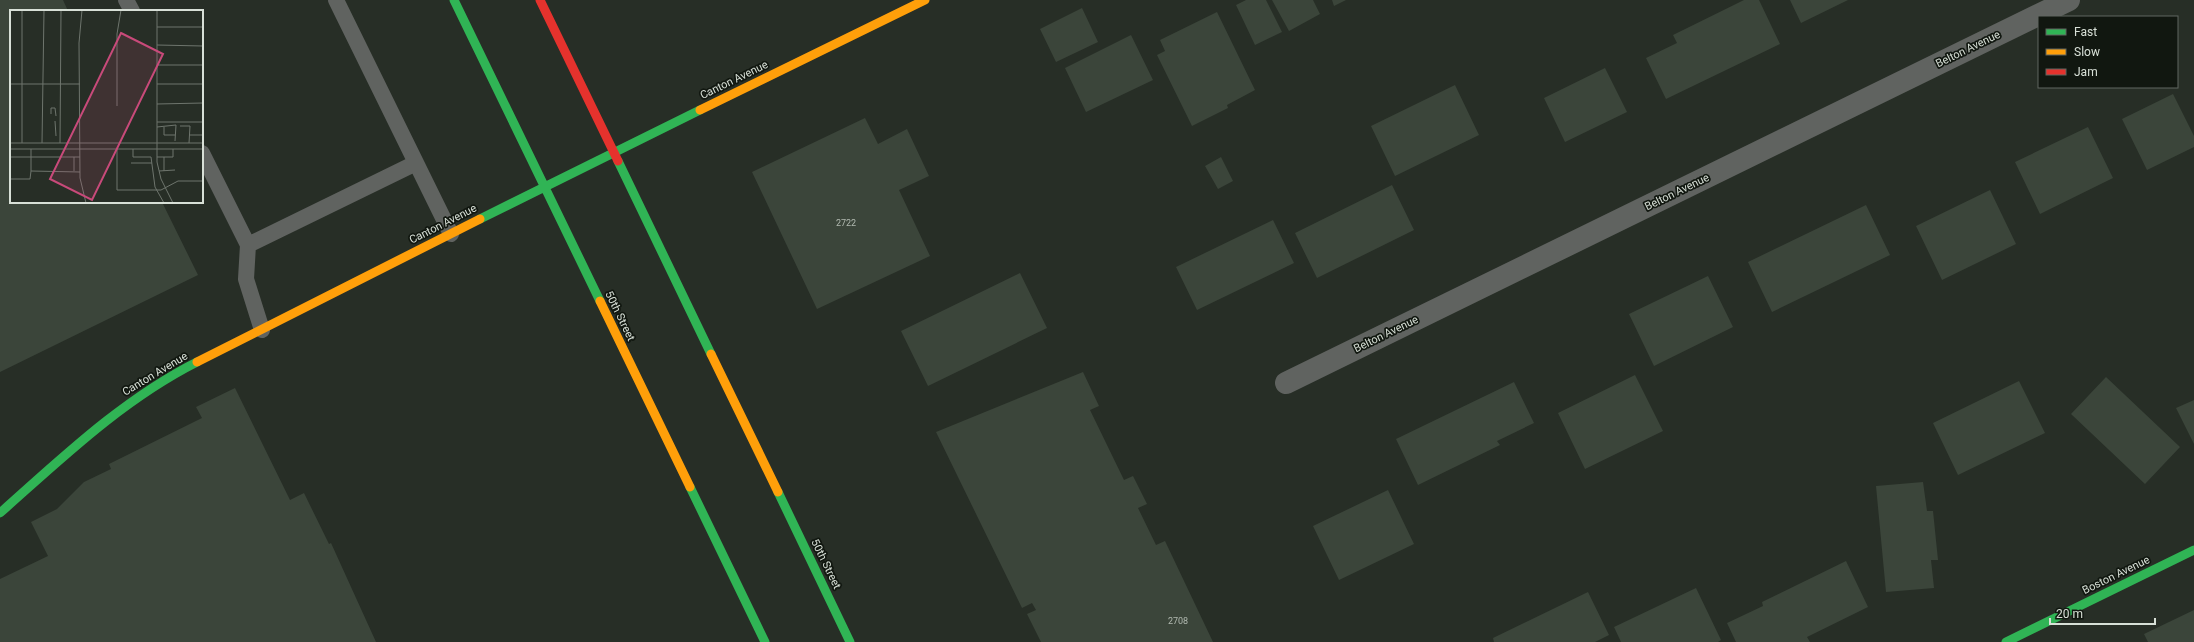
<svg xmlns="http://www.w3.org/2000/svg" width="2194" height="642" viewBox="0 0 2194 642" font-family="Roboto,sans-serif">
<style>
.building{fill:#3b453a}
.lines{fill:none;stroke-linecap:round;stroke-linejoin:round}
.lane{stroke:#606360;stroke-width:16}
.street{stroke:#606360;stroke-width:22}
.fast{stroke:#30b455;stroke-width:9}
.slow{stroke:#ff9f0a;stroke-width:9}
.jam{stroke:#e5322d;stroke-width:9}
.labels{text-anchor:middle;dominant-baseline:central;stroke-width:3.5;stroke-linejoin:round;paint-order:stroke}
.number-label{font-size:9px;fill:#b1b9b0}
.street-label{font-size:11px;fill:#d8e0d7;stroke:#111710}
.inset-road{fill:none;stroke:#6e756d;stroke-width:1}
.view{fill:#c84a7a;fill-opacity:0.15;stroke:#c84a7a;stroke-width:2}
.inset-edge{fill:none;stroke:#d8e0d7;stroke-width:2}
</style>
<rect width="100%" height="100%" fill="#272e26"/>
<path class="building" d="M0,0H63L68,11H11V202H162L198,275L0,372Z
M1246,0H1266L1282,32L1255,45L1236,5Z
M1272,0H1313L1320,14L1289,31Z
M1332,0H1346L1334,6Z
M1744,0H1759L1780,44L1666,99L1646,58L1677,43L1673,35Z
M1790,0H1848L1801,23Z
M1082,8L1098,42L1056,62L1040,29Z
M1217,12L1255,90L1227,105L1228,108L1192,126L1157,55L1165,51L1160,40Z
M1131,35L1153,80L1086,112L1065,68Z
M1605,68L1627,112L1565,142L1544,98Z
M1455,85L1479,135L1395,176L1371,126Z
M2173,94L2194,136V147L2147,170L2122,119Z
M865,118L878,144L907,129L929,176L899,190L930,256L817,309L752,172Z
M2088,127L2113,178L2040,214L2015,162Z
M1221,157L1233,181L1218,189L1205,166Z
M1392,185L1414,230L1317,278L1295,233Z
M1990,190L2016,244L1942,280L1916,226Z
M1866,205L1890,255L1772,312L1748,262Z
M1273,220L1294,263L1197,310L1176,267Z
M1020,273L1047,328L928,386L901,331Z
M1708,276L1733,327L1654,366L1629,314Z
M1083,372L1099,406L1090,410L1124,480L1133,476L1147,504L1138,508L1156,545L1165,541L1213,642H1041L1027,614L1036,610L1032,603L1022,608L936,432Z
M1635,375L1663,431L1585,469L1558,413Z
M2106,377L2180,447L2145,484L2071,414Z
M2019,381L2045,433L1958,475L1933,423Z
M1514,382L1534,423L1497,441L1500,445L1418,485L1396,439Z
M235,388L290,500L304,493L329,544L331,543L376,642H0V579L48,556L31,522L57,509L84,482L111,469L109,464L202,418L196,407Z
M2194,400V444L2176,408Z
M1923,482L1927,511H1933L1938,560H1931L1934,588L1886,592L1876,486Z
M1388,490L1414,544L1339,580L1313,526Z
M1846,561L1868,607L1807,637L1810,642H1736L1727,623L1763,606L1762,602Z
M1696,588L1721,640L1718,642H1621L1614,627Z
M1588,592L1609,635L1595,642H1494L1493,638Z
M2194,610V642H2148L2144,634Z"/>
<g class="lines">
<path class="lane" d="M126,0L132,11
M336,0L451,234
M202,153L248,245L246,279L262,330
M248,245L416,163"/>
<path class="street" d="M1286,383L2069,0"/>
<path class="fast" d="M454,0L600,301
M618,161L711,354
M480,219L700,110
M690,487L765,642
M778,492L850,642
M0,513C62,458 122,400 197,362
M2006,642L2194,550"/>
<path class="slow" d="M700,110L925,0
M600,301L690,487
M711,354L778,492
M197,362L480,219"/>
<path class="jam" d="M540,0L618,161"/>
</g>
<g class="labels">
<g class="number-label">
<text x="846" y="223">2722</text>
<text x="1178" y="621">2708</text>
</g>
<g class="street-label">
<text transform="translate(1968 49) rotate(-26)">Belton Avenue</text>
<text transform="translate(734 80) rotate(-26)">Canton Avenue</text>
<text transform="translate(1677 192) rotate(-26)">Belton Avenue</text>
<text transform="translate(443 224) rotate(-27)">Canton Avenue</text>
<text transform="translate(620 316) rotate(64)">50th Street</text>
<text transform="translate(1386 334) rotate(-26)">Belton Avenue</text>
<text transform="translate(155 374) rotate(-31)">Canton Avenue</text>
<text transform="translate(826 564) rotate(64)">50th Street</text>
<text transform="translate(2116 575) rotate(-26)">Boston Avenue</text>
</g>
</g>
<g transform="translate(10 10)">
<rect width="193" height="193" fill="#272e26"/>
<path class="inset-road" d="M12,0V133M72,0L69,33L70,168L76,193M147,0V152L151,169L163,193M147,17H193M147,35L193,36M147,55H193M0,74H70M147,74H193M147,94L193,93M107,96V24L111,0M41,104V98H45L46,106M45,111L46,126M147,112H193M170,116H180L179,133M147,117L166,115L165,131M154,117V125H165M179,125H193M0,133H193M32,133L34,0M50,133L51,0M0,139H193M21,139V147H70M107,139V180H151L168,171H193M123,139V147H141L145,177L154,193M0,147H21V161M64,147V161M147,147H163V139M121,153H142M149,161L165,160M154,161V147M0,169H20L21,161L70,162"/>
<path class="view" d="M111,23L153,44L82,190L40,169Z"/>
<rect width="193" height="193" class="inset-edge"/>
</g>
<rect x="2038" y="16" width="140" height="72" fill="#111710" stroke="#616760"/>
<rect x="2046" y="29" width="20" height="6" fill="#30b455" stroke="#616760"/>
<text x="2074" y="36" font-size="12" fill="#d8e0d7">Fast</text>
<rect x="2046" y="49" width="20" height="6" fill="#ff9f0a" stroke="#616760"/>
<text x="2074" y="56" font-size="12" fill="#d8e0d7">Slow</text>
<rect x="2046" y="69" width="20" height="6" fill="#e5322d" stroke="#616760"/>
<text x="2074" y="76" font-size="12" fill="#d8e0d7">Jam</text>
<path d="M2050 618v6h105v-6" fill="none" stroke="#d8e0d7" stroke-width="2"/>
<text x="2056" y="618" font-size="12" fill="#d8e0d7" stroke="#111710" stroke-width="3" paint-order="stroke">20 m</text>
</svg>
